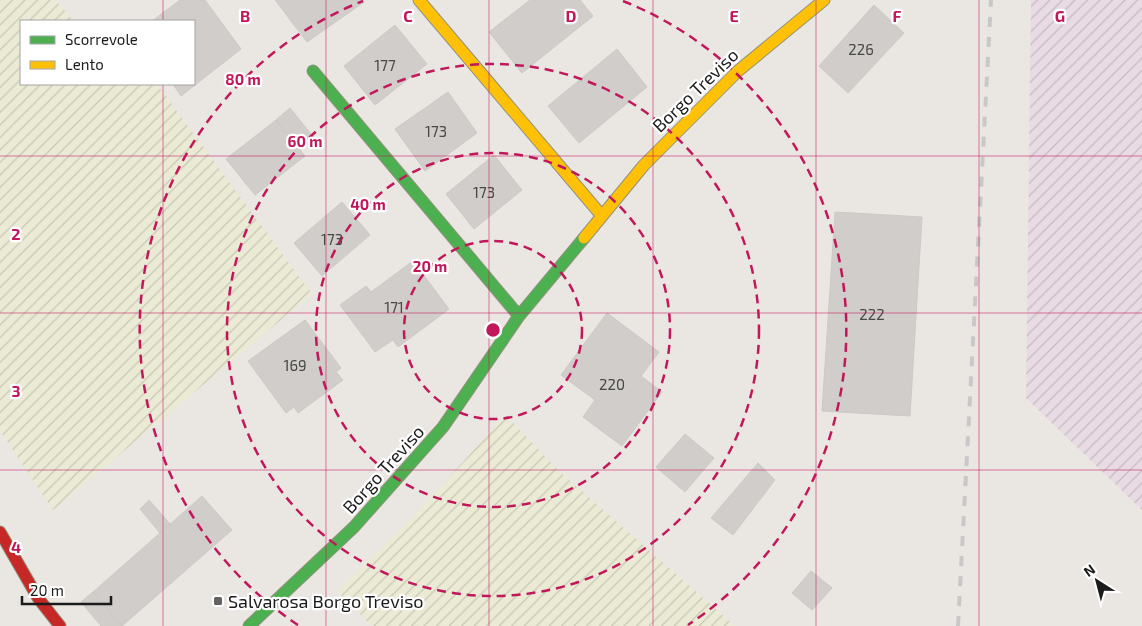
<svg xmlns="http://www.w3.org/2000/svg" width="1142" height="626" viewBox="0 0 1142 626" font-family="'Exo 2',sans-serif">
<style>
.industrial{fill:url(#industrial-furrows)}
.farmland{fill:url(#farmland-furrows)}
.building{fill:#d0cdca;stroke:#cdc9c5}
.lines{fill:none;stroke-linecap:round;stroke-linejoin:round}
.fast-casing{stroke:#92927c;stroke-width:13}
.slow-casing{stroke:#92927c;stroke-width:13}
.jam-casing{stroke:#92927c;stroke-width:13}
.fast{stroke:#4caf50;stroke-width:11}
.slow{stroke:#ffc107;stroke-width:11}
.jam{stroke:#c62828;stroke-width:11}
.rail{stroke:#c9c8c8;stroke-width:4;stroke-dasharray:10 10;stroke-linecap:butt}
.grid{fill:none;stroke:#c2185b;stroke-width:1;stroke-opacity:0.55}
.ring{fill:none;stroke:#c2185b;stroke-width:2.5;stroke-dasharray:9 6}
.poi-dot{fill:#636261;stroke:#fff;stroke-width:2}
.labels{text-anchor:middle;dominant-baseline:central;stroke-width:4.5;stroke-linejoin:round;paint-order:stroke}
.number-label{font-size:15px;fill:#484847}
.street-label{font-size:18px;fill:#1b1b1b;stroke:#fff}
.poi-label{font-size:18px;fill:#1b1b1b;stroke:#fff;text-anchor:start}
.grid-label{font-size:16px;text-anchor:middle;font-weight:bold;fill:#c2185b;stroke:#fff;stroke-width:4.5;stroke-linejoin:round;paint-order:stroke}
.centre{fill:#c2185b;stroke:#fff;stroke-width:2.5}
.ring-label{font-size:15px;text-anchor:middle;font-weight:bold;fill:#c2185b;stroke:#fff;stroke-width:4.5;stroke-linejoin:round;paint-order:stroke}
</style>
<defs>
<pattern id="industrial-furrows" width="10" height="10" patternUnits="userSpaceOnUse" patternTransform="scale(1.25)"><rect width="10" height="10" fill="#e8dbe3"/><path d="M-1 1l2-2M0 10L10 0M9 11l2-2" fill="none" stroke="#c6bbc2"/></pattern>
<pattern id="farmland-furrows" width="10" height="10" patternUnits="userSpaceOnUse" patternTransform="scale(1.25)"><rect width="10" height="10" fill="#ebead5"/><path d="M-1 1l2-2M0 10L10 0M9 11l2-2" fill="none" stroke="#c9c8b6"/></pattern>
</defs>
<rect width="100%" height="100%" fill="#eae7e3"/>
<path class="industrial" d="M1031,0H1142V510L1026,398Z"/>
<path class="farmland" d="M0,0H55L74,21H21V84H157L312,294L53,510L0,431Z
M505,414L558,470L735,626H372L337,591L405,525L482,441Z"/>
<path class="building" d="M180,0H205L241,49L181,96L173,84H194V21H152Z
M275,0H362L364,2L307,42Z
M530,0H580L593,16L522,73L489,32Z
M874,5L904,33L848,93L819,66Z
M395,25L427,64L375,105L344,66Z
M617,49L647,87L579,143L548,106Z
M448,92L477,133L425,171L395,129Z
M290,108L315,139L300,150L276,120Z
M276,120L305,156L255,195L226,159Z
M494,155L522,190L474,229L446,194Z
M342,202L370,235L322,276L294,243Z
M835,212L922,217L910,416L822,411Z
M413,261L449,309L398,347L393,340L375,352L340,305L366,286L371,292Z
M607,313L659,352L641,376L662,392L622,446L583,417L595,400L561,375Z
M305,320L341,368L336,372L343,380L298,413L294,407L286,413L248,361Z
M685,434L714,458L685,492L656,467Z
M758,463L775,480L733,535L711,518Z
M202,496L232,530L122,626L93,592Z
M149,500L170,524L160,533L140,509Z
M811,571L832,588L812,610L792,593Z
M93,592L122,626H101L81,602Z"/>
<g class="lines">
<defs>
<path id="fast" d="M313,71L519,316
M249,626L354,527L443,427L519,316L584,238"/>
<path id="slow" d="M419,0L602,216
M584,238L644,165L738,71L824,0"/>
<path id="jam" d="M0,532L38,598L60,626"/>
</defs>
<use href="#fast" class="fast-casing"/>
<use href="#slow" class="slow-casing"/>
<use href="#jam" class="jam-casing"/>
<use href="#fast" class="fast"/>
<use href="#slow" class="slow"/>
<use href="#jam" class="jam"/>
<path class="rail" d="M958,626L991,0"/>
</g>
<path class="grid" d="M163,0V21M326,0V626M489,0V626M653,0V626M816,0V626M979,0V626M163,84V626M0,156H1142M0,313H1142M0,470H1142"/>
<g class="ring">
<circle cx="493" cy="330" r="89"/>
<circle cx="493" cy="330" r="177"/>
<circle cx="493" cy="330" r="266"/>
<path d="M298 625A354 354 0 0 1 363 1M623 1A354 354 0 0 1 688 625"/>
</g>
<rect class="poi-dot" x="213" y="596" width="10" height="10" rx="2.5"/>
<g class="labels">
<g class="number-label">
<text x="861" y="49">226</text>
<text x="385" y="65">177</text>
<text x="436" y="131">173</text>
<text x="484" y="192">173</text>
<text x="332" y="239">173</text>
<text x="394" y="307">171</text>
<text x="872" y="314">222</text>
<text x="295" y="365">169</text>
<text x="612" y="384">220</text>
</g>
<g class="street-label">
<text transform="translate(695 90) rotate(-44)">Borgo Treviso</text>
<text transform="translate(383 469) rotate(-48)">Borgo Treviso</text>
</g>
<g class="poi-label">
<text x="228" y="601">Salvarosa Borgo Treviso</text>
</g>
</g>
<g class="grid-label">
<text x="245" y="22">B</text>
<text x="408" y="22">C</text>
<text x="571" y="22">D</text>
<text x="734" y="22">E</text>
<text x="897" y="22">F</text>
<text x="1060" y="22">G</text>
<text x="16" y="240">2</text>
<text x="16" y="397">3</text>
<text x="16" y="553">4</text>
</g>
<circle cx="493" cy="330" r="8" class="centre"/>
<g class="ring-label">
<text x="243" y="85">80 m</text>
<text x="305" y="147">60 m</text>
<text x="368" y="210">40 m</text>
<text x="430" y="272">20 m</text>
</g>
<rect x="20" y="20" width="175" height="65" fill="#ffffff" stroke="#a4a4a4"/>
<rect x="30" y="36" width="25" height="8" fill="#4caf50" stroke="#a4a4a4"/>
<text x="65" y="45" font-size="15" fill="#1b1b1b">Scorrevole</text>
<rect x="30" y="61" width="25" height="8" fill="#ffc107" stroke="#a4a4a4"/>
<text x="65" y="70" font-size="15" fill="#1b1b1b">Lento</text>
<g transform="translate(1097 581) rotate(324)" stroke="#ffffff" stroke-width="4" paint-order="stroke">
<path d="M0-4L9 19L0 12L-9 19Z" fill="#1b1b1b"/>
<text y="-8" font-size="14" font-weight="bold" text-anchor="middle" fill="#1b1b1b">N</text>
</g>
<path d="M22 596v8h89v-8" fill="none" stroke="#1b1b1b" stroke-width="2.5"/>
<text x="30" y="596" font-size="15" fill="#1b1b1b" stroke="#ffffff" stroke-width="4" paint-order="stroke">20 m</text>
</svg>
